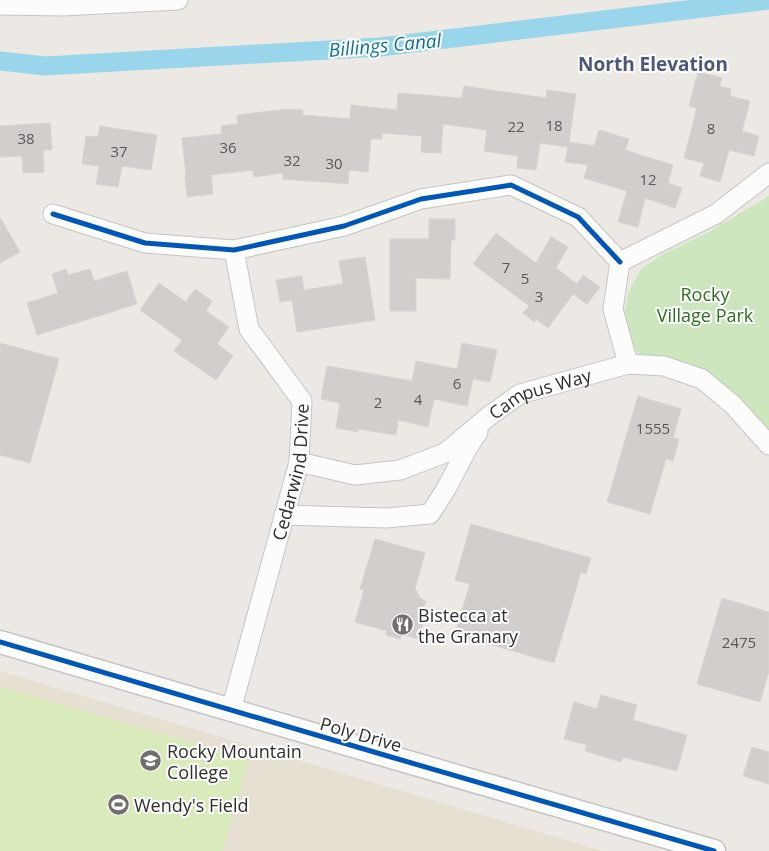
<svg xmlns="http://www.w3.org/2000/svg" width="769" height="851" viewBox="0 0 769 851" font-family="'Open Sans',sans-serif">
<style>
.education{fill:#e6e0d3}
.green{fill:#cee6be}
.pitch{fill:#d9eabb}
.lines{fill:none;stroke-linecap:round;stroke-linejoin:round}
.canal{stroke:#99d6ec;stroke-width:19}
.building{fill:#d1cecb;stroke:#d7d4d0}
.minor-casing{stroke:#c5c4c5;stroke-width:21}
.tertiary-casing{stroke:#c5c4c5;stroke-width:25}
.minor{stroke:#fcfcfb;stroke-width:19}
.tertiary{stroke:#fcfcfb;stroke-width:22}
.cycleway-casing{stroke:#fff;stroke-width:8}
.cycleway{stroke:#0057b8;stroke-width:5}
.labels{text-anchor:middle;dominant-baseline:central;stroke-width:4;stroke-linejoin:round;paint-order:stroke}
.number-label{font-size:15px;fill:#585857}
.park-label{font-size:18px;fill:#2c6e1b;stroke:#fff}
.street-label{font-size:18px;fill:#2e2e2e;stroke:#fff}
.poi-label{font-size:18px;fill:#2e2e2e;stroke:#fff;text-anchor:start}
.water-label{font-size:19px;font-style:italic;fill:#0d6fa3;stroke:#fff}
.neighbourhood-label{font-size:19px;font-weight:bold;fill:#4d5680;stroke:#fff}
</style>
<rect width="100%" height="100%" fill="#ece8e4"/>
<path class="education" d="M0,671L603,851H0Z"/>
<path class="green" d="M769,196V433L733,391L703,371L641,355L636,351L629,334L624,316L629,291L641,269L663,254L707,233Z"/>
<path class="pitch" d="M0,687L249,759L223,851H0Z"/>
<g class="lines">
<path class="canal" d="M0,61L45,66L380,47L769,0"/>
</g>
<path class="building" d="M698,72L722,78L719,86L731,89L730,96L750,101L742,131L759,136L754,156L729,150L720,182L700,176L704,163L684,158L697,108L689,106Z
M464,86L546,98L547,90L576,94L569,142L594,146L599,130L629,139L625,150L673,165L668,183L682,188L675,208L645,198L638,227L618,222L627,191L584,178L588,165L565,162L568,147L540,143L536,170L517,168L518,156L484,151L487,130L443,124L441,153L421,152L422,136L382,133V139H371L368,172L349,170L348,184L283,179V173L254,177L253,170L211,175L213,194L187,197L185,176L186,175L182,138L222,134L221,126L238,124L237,115L289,109L303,110V115L350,119L351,105L397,110L398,93L462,98Z
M50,123L52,150H43L44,172L23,173L22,156L0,157V126Z
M100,126L157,135L151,170L122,166L118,187L96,184L99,166L82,164L86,136L98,137Z
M0,217L20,252L0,263Z
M429,219H455V240H451L450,279L416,278V311H390V239H429Z
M496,233L536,263L551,237L568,247L556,268L577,284L583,275L600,287L587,304L573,294L548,328L536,319L534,322L523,313L529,306L473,264Z
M365,257L375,320L297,332L292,300L280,302L276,280L302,276L304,290L343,284L339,261Z
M66,269L68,275L90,269L94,281L127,271L137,304L37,335L27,303L58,293L52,274Z
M159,283L186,302L195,289L212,301L206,311L229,327L217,344L233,356L216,380L174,351L182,340L140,310Z
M0,343L59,359L30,463L0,455Z
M462,343L497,350L490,382L473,379L467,406L434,399L428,427L398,420L396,435L358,429V432L336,428L340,403L321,399L327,366L412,381L416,361L457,369Z
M638,396L681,409L673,438L679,439L673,461L666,459L650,514L607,502Z
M471,524L591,558L586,574L581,572L554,663L455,634L470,584L455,580Z
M375,539L425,553L415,588L420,598L426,601L420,619L424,620L418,639L402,634L400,639L386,635L387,631L355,622L364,590L360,589Z
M722,598L769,612V671L760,702L697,684Z
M601,695L637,705L633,720L687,735L677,771L623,757L621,762L585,751L587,745L564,739L574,702L597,709Z
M752,747L769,752V784L743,776Z"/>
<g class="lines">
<defs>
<g id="minor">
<path d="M0,5L63,6L178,0"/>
<path d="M53,214L145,243L234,250L344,226L421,199L511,185L578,217L620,262"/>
<path d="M628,364L613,309L620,262L716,214L769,173"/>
<path id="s1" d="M299,462L355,475L400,470L445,453L489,416L520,394L628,364L664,366L702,379L733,405L769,445"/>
<path d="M284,515L386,518L430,514L446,489L468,447L478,432"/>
<path id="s2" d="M231,710L299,462L302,401L249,329L234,250"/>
</g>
<path id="tertiary" d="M0,642L391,757L714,851"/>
</defs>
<use href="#minor" class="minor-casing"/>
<use href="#tertiary" class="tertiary-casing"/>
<use href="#minor" class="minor"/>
<use href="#tertiary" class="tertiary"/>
<defs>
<path id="cycleway" d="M53,214L145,243L234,250L344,226L421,199L511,185L578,217L620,262
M0,642L391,757L714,851"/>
</defs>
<use href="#cycleway" class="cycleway-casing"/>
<use href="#cycleway" class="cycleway"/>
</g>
<defs>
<symbol id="restaurant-disc" viewBox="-11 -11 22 22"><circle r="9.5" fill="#706f6e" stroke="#fff"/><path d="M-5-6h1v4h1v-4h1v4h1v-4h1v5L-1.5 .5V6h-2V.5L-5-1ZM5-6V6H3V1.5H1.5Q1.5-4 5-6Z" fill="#fff"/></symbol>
<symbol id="university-disc" viewBox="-11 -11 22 22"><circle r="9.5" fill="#706f6e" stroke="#fff"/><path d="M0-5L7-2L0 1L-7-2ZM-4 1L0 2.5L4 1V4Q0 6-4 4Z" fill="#fff"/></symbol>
<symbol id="stadium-disc" viewBox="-11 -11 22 22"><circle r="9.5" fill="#706f6e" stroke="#fff"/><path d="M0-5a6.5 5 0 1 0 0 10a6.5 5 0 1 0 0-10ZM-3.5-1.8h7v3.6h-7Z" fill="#fff"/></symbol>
</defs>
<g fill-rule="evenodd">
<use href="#restaurant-disc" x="390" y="612" width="25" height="25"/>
<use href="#university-disc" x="138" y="748" width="25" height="25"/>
<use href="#stadium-disc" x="106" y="792" width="25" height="25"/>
</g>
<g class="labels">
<g class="number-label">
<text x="554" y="125">18</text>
<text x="516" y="126">22</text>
<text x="711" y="128">8</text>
<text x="26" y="138">38</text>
<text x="228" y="147">36</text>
<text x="119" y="151">37</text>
<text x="292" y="160">32</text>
<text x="334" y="163">30</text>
<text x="648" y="179">12</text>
<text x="506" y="267">7</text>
<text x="525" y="278">5</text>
<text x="539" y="296">3</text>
<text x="457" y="383">6</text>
<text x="418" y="399">4</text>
<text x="378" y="402">2</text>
<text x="653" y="428">1555</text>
<text x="739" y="642">2475</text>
</g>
<g class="park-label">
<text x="705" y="294">Rocky<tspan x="705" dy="21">Village Park</tspan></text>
</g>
<g class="street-label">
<text stroke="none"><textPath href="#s1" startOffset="265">Campus Way</textPath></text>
<text stroke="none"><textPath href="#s2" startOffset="246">Cedarwind Drive</textPath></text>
<text transform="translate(361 734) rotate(16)">Poly Drive</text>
</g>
<g class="poi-label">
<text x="418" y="615">Bistecca at<tspan x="418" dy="21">the Granary</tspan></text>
<text x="167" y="751">Rocky Mountain<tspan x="167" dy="21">College</tspan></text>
<text x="134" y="805">Wendy's Field</text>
</g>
<g class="water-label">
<text transform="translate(385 45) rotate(-5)">Billings Canal</text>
</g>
<g class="neighbourhood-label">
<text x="653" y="64">North Elevation</text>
</g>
</g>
</svg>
